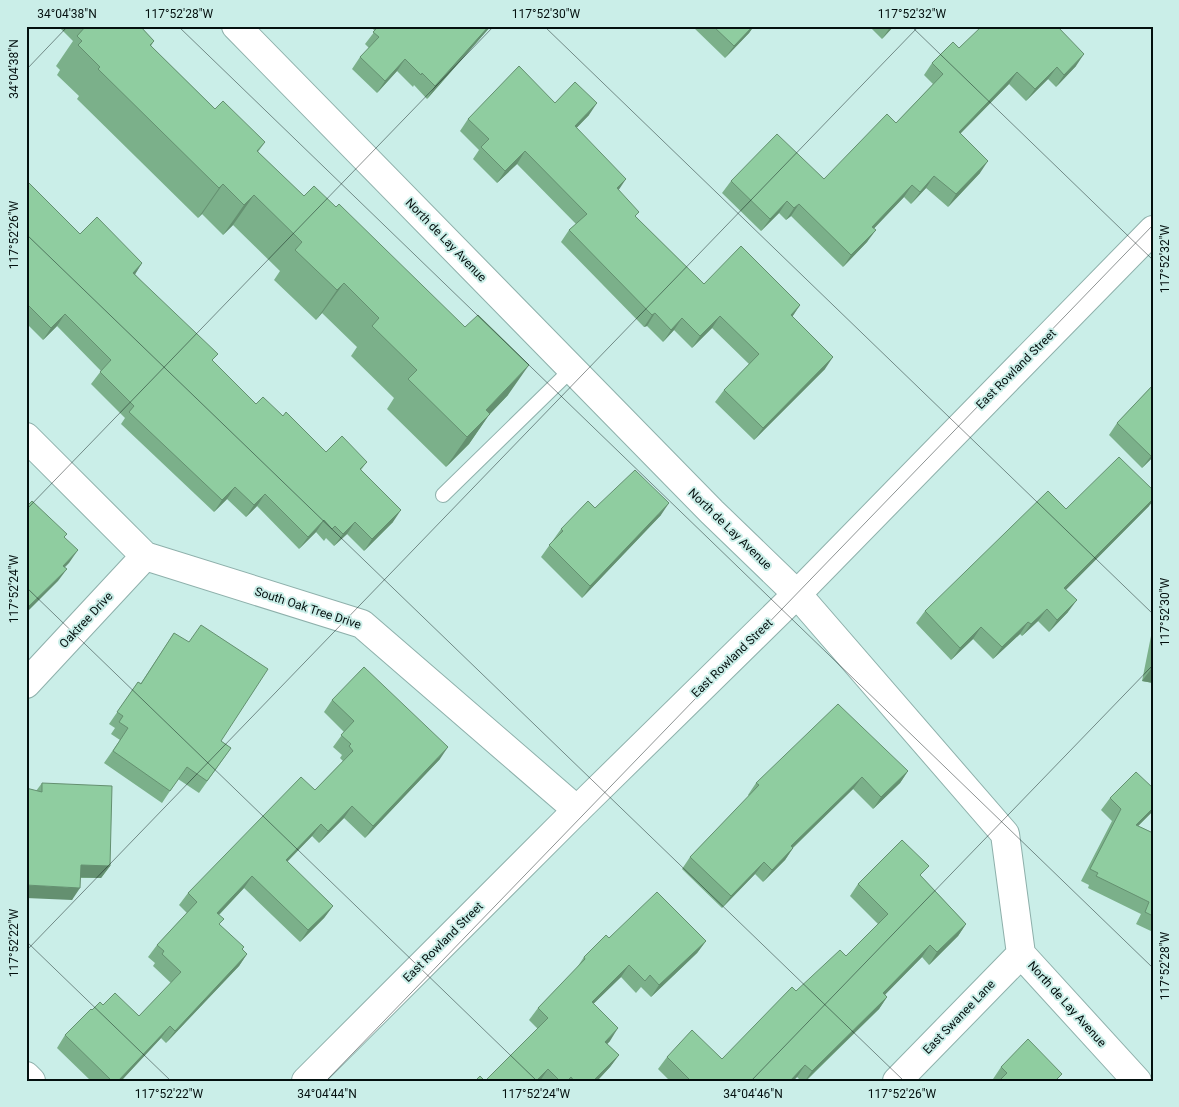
<svg xmlns="http://www.w3.org/2000/svg" width="1179" height="1107" viewBox="0 0 1179 1107" font-family="Roboto,sans-serif">
<style>
.lines{fill:none;stroke-linecap:round;stroke-linejoin:round}
.lane-casing{stroke:#8eb0ab;stroke-width:16}
.street-casing{stroke:#8eb0ab;stroke-width:30}
.secondary-casing{stroke:#8eb0ab;stroke-width:30}
.primary-casing{stroke:#8eb0ab;stroke-width:30}
.lane{stroke:#fff;stroke-width:14}
.street{stroke:#fff;stroke-width:28}
.secondary{stroke:#fff;stroke-width:28}
.primary{stroke:#fff;stroke-width:28}
.wall{fill:#7bb08a}
.shaded-wall{fill:#649070}
.building{fill:#8fcda0;stroke:#649070}
.ticks{fill:none;stroke:#04100f;stroke-width:1;stroke-opacity:0.45}
.labels{text-anchor:middle;dominant-baseline:central;stroke-width:4;stroke-linejoin:round;paint-order:stroke}
.street-label{font-size:12px;fill:#04100f;stroke:#caeee8}
.neatline{fill:none;stroke:#04100f;stroke-width:2}
.ticks-label{font-size:12px;text-anchor:middle;fill:#04100f}
</style>
<rect width="100%" height="100%" fill="#caeee8"/>
<g class="lines">
<defs>
<path id="lane" d="M443,495L572,369"/>
<path id="street" d="M236,26L712,512L797,594L1005,834L1021,954L1137,1081
M26,437L145,556L362,624L577,810
M26,684L145,556
M897,1081L1021,954"/>
<path id="secondary" d="M306,1081L577,810L797,594L1153,230"/>
<path id="primary" d="M26,1076L31,1081"/>
</defs>
<use href="#lane" class="lane-casing"/>
<use href="#street" class="street-casing"/>
<use href="#secondary" class="secondary-casing"/>
<use href="#primary" class="primary-casing"/>
<use href="#lane" class="lane"/>
<use href="#street" class="street"/>
<use href="#secondary" class="secondary"/>
<use href="#primary" class="primary"/>
</g>
<path class="wall" d="M58,26H140L154,41L151,46L215,109L265,142L258,152L508,395L489,415L469,444L446,467L387,409L394,398L351,356L357,347L322,313L316,320L274,280L280,271L233,225L223,235L202,214L198,218L77,99L79,96L57,75L60,70L56,66L73,41Z
M370,26H491L427,99L414,85L413,87L397,71L377,93L352,69L360,57L369,48L365,44L375,31Z
M692,26H754L749,33L725,58Z
M869,26H894L882,39Z
M959,48L1076,66L1056,87L1048,79L1026,101L1009,84L960,134L980,173L948,207L926,188L911,204L904,197L874,228L867,242L843,267L791,216L786,220L779,213L761,231L722,193L731,181L824,179L896,123L933,84L924,75L932,63Z
M555,103L589,115L576,128L636,217L704,284L800,305L792,317L825,369L754,440L715,402L724,390L749,364L712,328L692,348L674,330L663,342L647,326L644,327L561,242L569,230L576,224L517,164L497,183L473,159L479,150L460,131L468,119Z
M26,180L80,234L142,263L135,274L213,361L256,404L283,416L326,452L367,462L361,470L393,522L364,551L347,534L334,546L326,538L324,541L316,532L299,549L257,506L246,517L227,499L214,512L121,424L125,418L91,384L101,371L57,326L43,340L26,323Z
M1153,385V457L1142,468L1109,435L1117,423Z
M1149,506L1066,589L1068,612L1049,632L1038,621L1022,636L1020,634L993,659L973,639L951,660L916,623L925,611L1066,509Z
M595,508L661,515L582,598L541,557L561,529Z
M174,633L221,741L231,748L199,793L178,779L162,803L104,763L120,740L111,734L115,728L109,724L138,682L141,683Z
M1153,634V683L1142,681L1151,636Z
M332,700L440,759L365,838L344,818L319,843L312,836L287,862L333,906L324,918L300,942L244,888L219,915L220,925L242,949L247,954L239,966L166,1043L161,1038L121,1081H91L57,1048L65,1035L92,1010L103,1005L139,1016L171,983L153,966L155,963L148,957L157,945L187,913L179,905L188,893L315,790L343,761L340,758L342,755L333,747L344,732L324,712Z
M908,771L900,783L873,809L853,789L793,848L785,860L763,882L755,874L722,908L682,869L690,857L749,796L748,795L756,783Z
M42,783L110,866L101,878H80L72,900L36,791Z
M1153,788V811L1138,826L1153,833V932L1136,924L1141,914L1088,888L1089,885L1081,881L1112,821L1101,810L1110,798Z
M922,877L966,924L958,936L929,965L922,957L885,994L887,997L879,1009L806,1081H801L797,1077L793,1081H670L658,1069L667,1057L722,1059L796,991L846,956L878,924L850,896L858,884Z
M609,938L706,941L697,953L651,997L641,987L636,993L621,977L593,1004L610,1041L607,1044L619,1055L610,1067L597,1081H485L538,1029L529,1020L538,1008L576,969L584,957Z
M1001,1067L1058,1080L1059,1081H994L993,1079Z"/>
<path class="shaded-wall" d="M489,26H491L427,99L435,86Z
M753,26H754L749,33L725,58L734,46Z
M891,26H894L882,39Z
M1084,54L1076,66L1056,87L1064,75Z
M405,59L397,71L377,93L385,81Z
M1057,67L1048,79L1026,101L1035,89Z
M1017,72L1009,84L950,144L959,132Z
M597,103L589,115L566,139L575,126Z
M525,151L517,164L497,183L505,171Z
M988,161L980,173L948,207L956,194Z
M934,176L926,188L911,204L920,192Z
M626,179L618,191L617,188Z
M223,184L202,214L198,218L219,188Z
M912,185L904,197L864,239L872,227Z
M254,195L233,225L223,235L244,205Z
M787,201L779,213L761,231L770,219Z
M799,204L791,216L786,220L794,208Z
M876,230L867,242L843,267L851,255Z
M142,263L134,276L133,273Z
M344,283L322,313L316,320L337,290Z
M800,305L792,317L791,315Z
M655,313L647,326L644,327L652,315Z
M65,314L57,326L43,340L51,328Z
M720,316L712,328L692,348L700,336Z
M682,318L674,330L663,342L671,330Z
M833,357L825,369L754,440L763,428Z
M529,365L508,395L489,415L469,444L446,467L486,410Z
M1153,454V457L1142,468L1151,456Z
M235,487L227,499L214,512L222,500Z
M265,494L257,506L246,517L254,505Z
M1153,499V501L1149,506L1056,600L1064,588Z
M669,503L661,515L582,598L590,586Z
M401,510L393,522L364,551L372,539Z
M324,520L316,532L299,549L308,537Z
M355,522L347,534L334,546L343,534Z
M78,550L69,563L54,578L63,566Z
M67,569L58,581L26,613V609Z
M1077,600L1068,612L1049,632L1057,620Z
M1047,609L1038,621L1022,636L1031,624Z
M1028,622L1020,634L993,659L1002,647Z
M981,627L973,639L951,660L960,648Z
M1151,669H1153V683L1142,681Z
M448,747L440,759L365,838L373,826Z
M908,771L900,783L873,809L881,797Z
M862,777L853,789L782,858L791,846Z
M352,806L344,818L319,843L328,831Z
M1153,808V811L1127,837L1136,825Z
M321,824L312,836L277,872L286,860Z
M793,848L785,860L763,882L772,870Z
M764,862L755,874L722,908L731,896Z
M81,865L110,866L101,878L72,877Z
M252,876L244,888L209,925L217,913Z
M26,885L80,888L72,900L26,898Z
M333,906L324,918L300,942L308,930Z
M966,924L958,936L929,965L937,952Z
M706,941L697,953L651,997L659,985Z
M930,945L922,957L875,1005L883,993Z
M247,954L239,966L166,1043L175,1031Z
M629,965L621,977L583,1014L592,1002Z
M887,997L879,1009L805,1081L812,1071Z
M170,1026L161,1038L121,1081H118Z
M618,1028L610,1041L597,1054L605,1042Z
M619,1055L610,1067L597,1081H593Z
M805,1065L797,1077L793,1081H790Z
M548,1069L540,1081H536Z"/>
<path class="building" d="M86,26H140L154,41L150,45L215,109L223,101L265,142L257,151L304,196L314,186L336,207L339,204L465,327L478,315L529,365L486,410L490,414L467,437L408,379L417,370L372,326L379,318L344,283L337,290L295,250L302,242L254,195L244,205L223,184L219,188L98,69L100,67L78,45L82,41L77,36Z
M379,26H489L435,86L422,73L421,75L405,59L385,81L360,57L379,37L373,32Z
M713,26H753L734,46Z
M982,26H1057L1084,54L1064,75L1057,67L1035,89L1017,72L959,132L988,161L956,194L934,176L920,192L912,185L872,227L876,230L851,255L799,204L794,208L787,201L770,219L731,181L777,134L824,179L887,114L896,123L943,74L932,63L953,42L959,48Z
M519,66L555,103L575,82L597,103L575,126L626,179L617,188L639,212L635,216L704,284L741,246L800,305L791,315L833,357L763,428L724,390L759,354L720,316L700,336L682,318L671,330L655,313L652,315L569,230L587,214L525,151L505,171L481,147L489,139L468,119Z
M26,180L80,234L97,217L142,263L133,273L218,354L212,360L256,404L263,397L283,416L286,412L326,452L342,436L367,462L360,469L401,510L372,539L355,522L343,534L335,526L332,529L324,520L308,537L265,494L254,505L235,487L222,500L129,412L134,406L100,372L111,360L65,314L51,328L26,303Z
M1153,385V454L1151,456L1117,423Z
M1119,457L1153,490V499L1064,588L1077,600L1057,620L1047,609L1031,624L1028,622L1002,647L981,627L960,648L925,611L1048,491L1066,509Z
M635,470L669,503L590,586L549,545L563,531L561,529L588,501L595,508Z
M32,501L67,534L64,537L78,550L63,566L67,569L26,609V507Z
M201,625L268,669L221,741L231,748L207,781L187,767L170,791L113,751L128,728L119,722L123,716L117,712L138,682L141,684L174,633L189,642Z
M1153,659V669H1151Z
M364,667L448,747L373,826L352,806L328,831L321,824L286,860L333,906L308,930L252,876L217,913L224,919L219,924L244,947L242,949L247,954L175,1031L170,1026L118,1081H112L65,1035L91,1009L92,1010L100,1002L103,1005L115,993L139,1016L181,972L162,954L164,951L157,945L197,902L188,893L301,777L315,790L353,751L349,746L351,744L341,735L354,721L332,700Z
M838,704L908,771L881,797L862,777L791,846L793,848L772,870L764,862L731,896L690,857L759,785L756,783Z
M1136,772L1153,788V808L1136,825L1153,833V916L1145,912L1149,902L1096,876L1098,873L1090,869L1121,809L1110,798Z
M42,783L112,786L110,866L81,865L80,888L26,885V788L42,792Z
M902,840L929,866L920,875L966,924L937,952L930,945L883,993L887,997L812,1071L805,1065L790,1081H691L667,1057L692,1030L722,1059L792,987L796,991L840,950L846,956L888,914L858,884Z
M657,892L706,941L659,985L650,975L645,981L629,965L592,1002L618,1028L605,1042L619,1055L593,1081H574L571,1077L567,1081H560L548,1069L536,1081H485L548,1018L538,1008L585,959L584,957L606,935L609,938Z
M1028,1039L1062,1074L1057,1079L1059,1081H999L1007,1073L1001,1067Z
M480,1076L485,1081H475Z"/>
<path class="ticks" d="M178,26L1153,968M544,26L1153,614M911,26L1153,260M26,70L68,26M26,234L904,1081M26,510L494,26M26,587L537,1081M26,941L171,1081M26,951L919,26M326,1081L1153,225M751,1081L1153,665"/>
<g class="labels">
<g class="street-label">
<text transform="translate(446 240) rotate(46)">North de Lay Avenue</text>
<text transform="translate(1016 369) rotate(-45)">East Rowland Street</text>
<text transform="translate(730 529) rotate(44)">North de Lay Avenue</text>
<text transform="translate(308 608) rotate(18)">South Oak Tree Drive</text>
<text transform="translate(86 620) rotate(-47)">Oaktree Drive</text>
<text transform="translate(732 658) rotate(-44)">East Rowland Street</text>
<text transform="translate(443 942) rotate(-45)">East Rowland Street</text>
<text transform="translate(1067 1004) rotate(48)">North de Lay Avenue</text>
<text transform="translate(959 1017) rotate(-46)">East Swanee Lane</text>
</g>
</g>
<rect width="1179" height="1107" fill="none" stroke="#caeee8" stroke-width="55"/>
<rect x="28" y="28" width="1124" height="1052" class="neatline"/>
<g class="ticks-label">
<text x="67" y="18">34°04'38"N</text>
<text x="179" y="18">117°52'28"W</text>
<text x="546" y="18">117°52'30"W</text>
<text x="912" y="18">117°52'32"W</text>
<text transform="translate(14 69) rotate(-90)" y="4">34°04'38"N</text>
<text transform="translate(14 235) rotate(-90)" y="4">117°52'26"W</text>
<text transform="translate(1165 259) rotate(-90)" y="4">117°52'32"W</text>
<text transform="translate(14 589) rotate(-90)" y="4">117°52'24"W</text>
<text transform="translate(1165 612) rotate(-90)" y="4">117°52'30"W</text>
<text transform="translate(14 943) rotate(-90)" y="4">117°52'22"W</text>
<text transform="translate(1165 966) rotate(-90)" y="4">117°52'28"W</text>
<text x="169" y="1098">117°52'22"W</text>
<text x="327" y="1098">34°04'44"N</text>
<text x="536" y="1098">117°52'24"W</text>
<text x="753" y="1098">34°04'46"N</text>
<text x="902" y="1098">117°52'26"W</text>
</g>
</svg>
